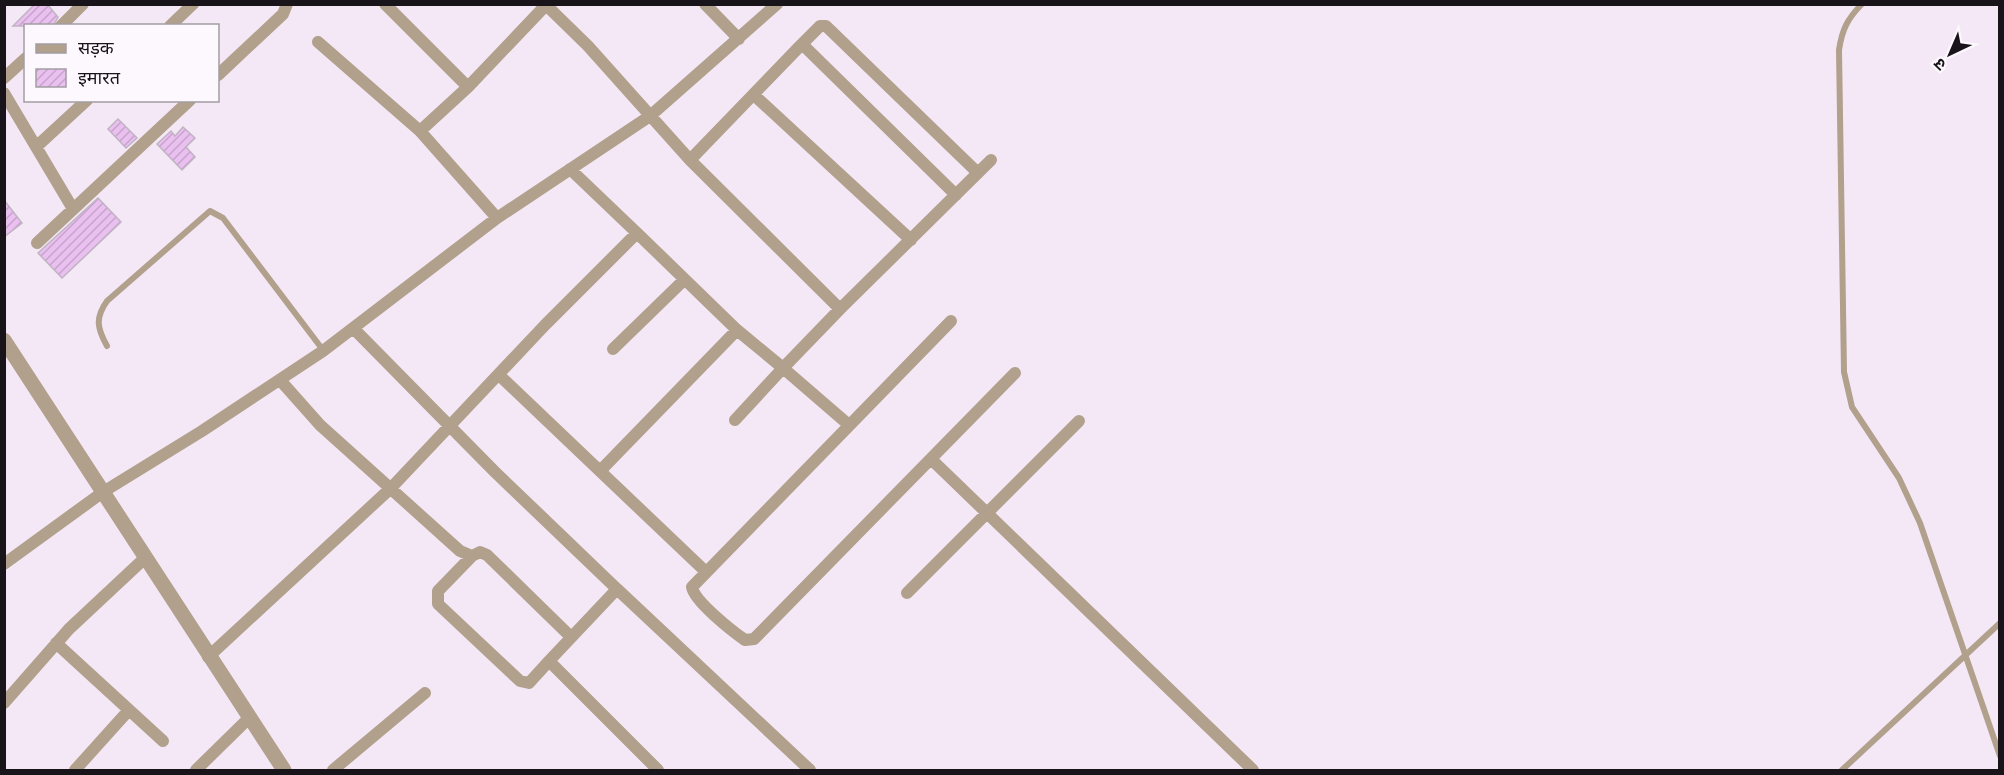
<svg xmlns="http://www.w3.org/2000/svg" width="2004" height="775" viewBox="0 0 2004 775" font-family="'IBM Plex Sans','Noto Sans Devanagari',sans-serif">
<style>
.building{fill:url(#building-hatch);stroke:#c0b4c2;stroke-width:1.5}
.lines{fill:none;stroke-linecap:round;stroke-linejoin:round}
.service{stroke:#b1a08c;stroke-width:6}
.minor{stroke:#b1a08c;stroke-width:12}
.tertiary{stroke:#b1a08c;stroke-width:15}
</style>
<defs>
<pattern id="building-hatch" width="6" height="6" patternUnits="userSpaceOnUse" patternTransform="scale(1.5)"><rect width="6" height="6" fill="#e9c0ef"/><path d="M-1 1l2-2M0 6l6-6M5 7l2-2" fill="none" stroke="#c7a4cc"/></pattern>
</defs>
<rect width="100%" height="100%" fill="#f5e8f6"/>
<path class="building" d="M35,4H47L58,17L53,26H13Z
M118,119L137,138L126,148L108,129Z
M183,127L195,138L186,147L195,157L182,170L157,144L171,131L175,136Z
M98,198L121,222L62,278L38,253Z
M4,200L22,223L4,237Z"/>
<g class="lines">
<path class="service" d="M1862,4C1847,19 1842,30 1839,50L1844,372L1852,407L1899,478L1920,523L2000,756
M107,346C97,328 95,318 107,301L210,211L223,218L323,350
M1842,770L2000,623"/>
<path class="minor" d="M385,4L468,87
M545,4L588,46L690,160L840,309
M705,4L739,39
M61,26L83,4
M170,26L193,4
M318,42L420,131L497,218
M802,44L820,26H826L978,173
M218,75L283,14L287,4
M4,78L26,58
M4,93L73,209
M754,95L911,240
M420,131L468,87L546,5
M36,147L87,100
M690,160L802,44L956,195
M570,169L637,233
M37,243L190,100
M951,321L692,587C694,601 732,631 745,640L754,639L1015,373
M354,329L495,472L617,589L549,661L658,770
M613,349L684,280
M499,375L705,571
M280,380L320,425L460,551L472,556L480,552L487,555L571,637
M735,420L783,368L849,425
M931,459L1253,770
M601,470L737,330
M472,556L438,591V604L520,681L529,683L549,661
M4,564L103,492L202,431L323,351L497,218L650,116L777,4
M617,589L810,770
M907,593L1079,421
M56,643L163,741
M208,657L391,488L545,325L637,233L737,330L783,368L840,309L991,160
M4,703L69,629L146,557
M75,770L129,710
M196,770L250,717
M333,770L425,693"/>
<path class="tertiary" d="M4,340L284,770"/>
</g>
<rect width="2004" height="775" fill="none" stroke="#181419" stroke-width="12"/>
<rect x="24" y="24" width="195" height="78" fill="#fdf8fe" stroke="#a19da2" stroke-width="1.5"/>
<rect x="36" y="44" width="30" height="9" fill="#b1a08c" stroke="#a19da2" stroke-width="1.5"/>
<text x="78" y="54" font-size="18" fill="#181419">सड़क</text>
<rect x="36" y="69" width="30" height="18" fill="url(#building-hatch)" stroke="#a19da2" stroke-width="1.5"/>
<text x="78" y="84" font-size="18" fill="#181419">इमारत</text>
<g transform="translate(1950 54) rotate(224)" stroke="#fdf8fe" stroke-width="4.5" paint-order="stroke">
<path d="M0-4.5L10 22L0 15L-10 22Z" fill="#181419"/>
<text y="-9" font-size="16" font-weight="bold" text-anchor="middle" fill="#181419">उ</text>
</g>
</svg>
